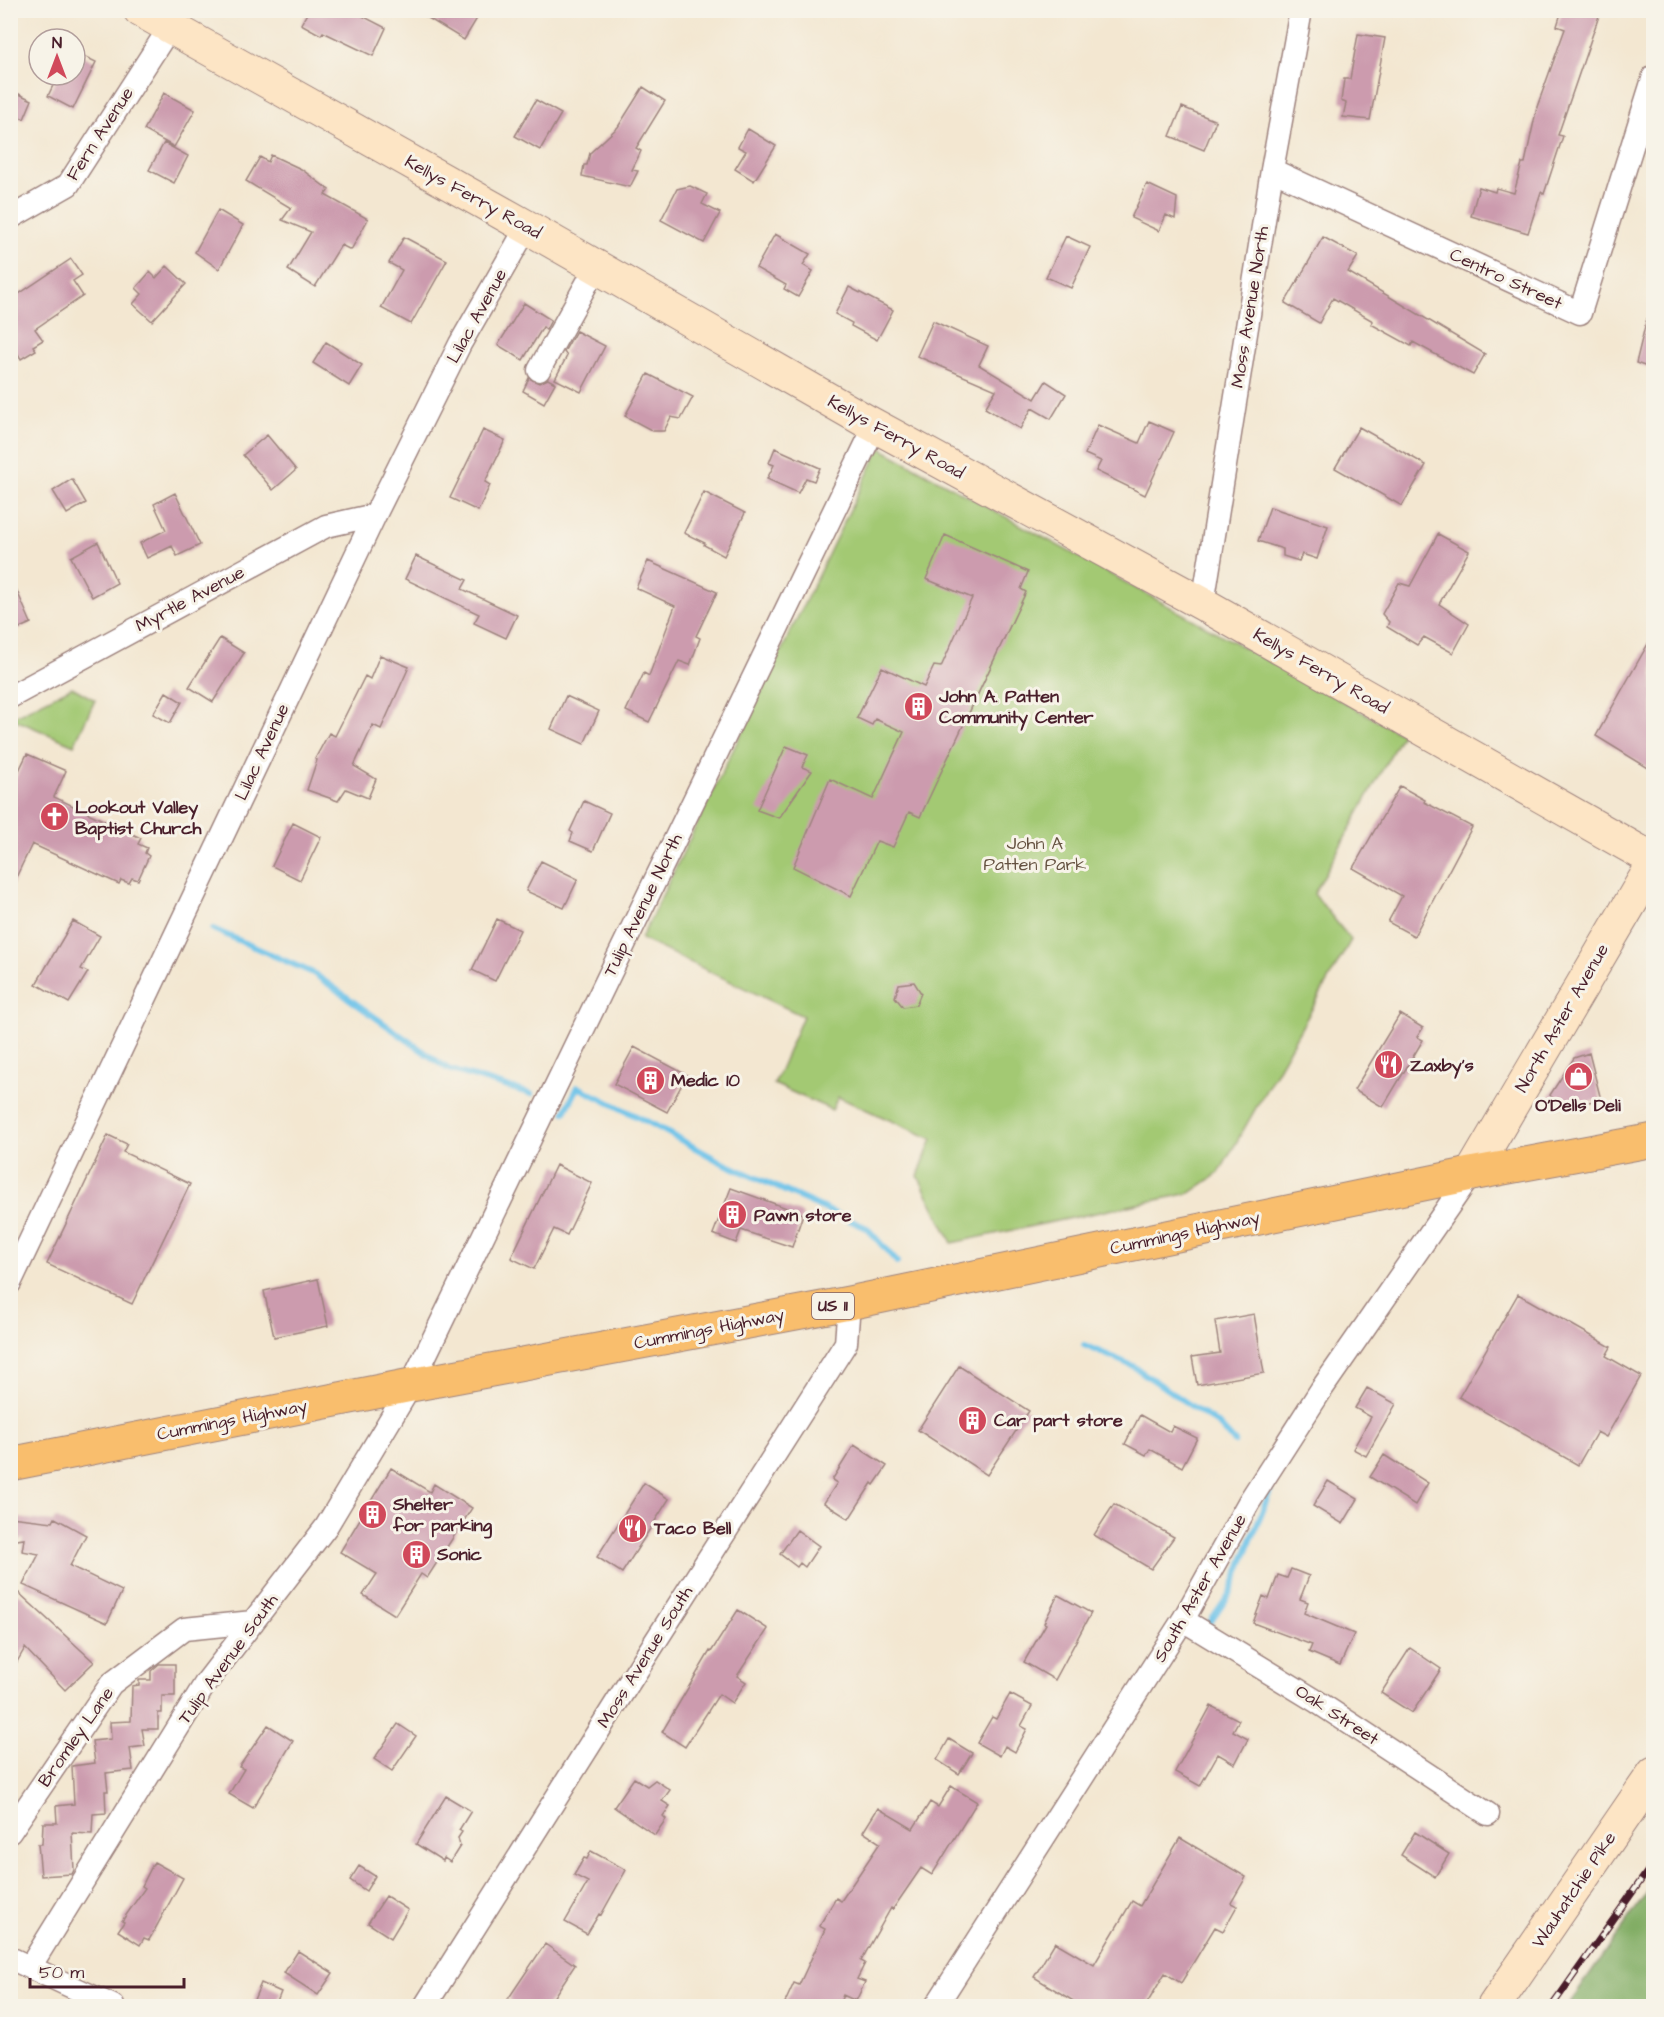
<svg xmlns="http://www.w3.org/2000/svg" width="1664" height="2017" viewBox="0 0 1664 2017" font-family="'Architects Daughter',sans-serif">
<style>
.green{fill:#a3c973;stroke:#76744f;stroke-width:1.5}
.forest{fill:#82ad65;stroke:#666648;stroke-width:1.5}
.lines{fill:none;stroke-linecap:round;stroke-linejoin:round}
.stream{stroke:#6cc2e9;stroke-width:6}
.building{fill:#cc9bae}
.street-casing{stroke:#9e837e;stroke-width:25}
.secondary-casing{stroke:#9e837e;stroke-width:35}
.primary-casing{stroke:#9e837e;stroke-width:35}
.street{stroke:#fff;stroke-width:22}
.secondary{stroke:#fde5c5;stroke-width:33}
.primary{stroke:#f9be6d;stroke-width:33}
.rail-casing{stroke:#4a1f2b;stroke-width:7}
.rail{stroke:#f7f3e8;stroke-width:4.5;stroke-dasharray:14;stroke-linecap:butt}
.labels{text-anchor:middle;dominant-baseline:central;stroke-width:6;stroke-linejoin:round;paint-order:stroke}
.shield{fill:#f7f3e8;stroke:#7e5f64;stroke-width:1.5}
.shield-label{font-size:16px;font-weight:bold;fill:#4a1f2b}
.street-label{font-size:18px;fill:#4a1f2b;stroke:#f7f3e8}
.poi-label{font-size:18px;font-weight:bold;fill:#4a1f2b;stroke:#f7f3e8;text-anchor:start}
.park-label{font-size:18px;fill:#655241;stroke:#f7f3e8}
</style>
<rect width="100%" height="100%" fill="#f7f3e8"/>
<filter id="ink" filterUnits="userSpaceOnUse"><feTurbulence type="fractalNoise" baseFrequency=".0167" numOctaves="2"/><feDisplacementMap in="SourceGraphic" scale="12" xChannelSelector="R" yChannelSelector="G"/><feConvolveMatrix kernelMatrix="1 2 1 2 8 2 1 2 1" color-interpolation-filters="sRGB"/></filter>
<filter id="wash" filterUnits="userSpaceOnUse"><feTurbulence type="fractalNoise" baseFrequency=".008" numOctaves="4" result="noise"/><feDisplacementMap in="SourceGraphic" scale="24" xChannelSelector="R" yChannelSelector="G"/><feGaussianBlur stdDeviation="1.35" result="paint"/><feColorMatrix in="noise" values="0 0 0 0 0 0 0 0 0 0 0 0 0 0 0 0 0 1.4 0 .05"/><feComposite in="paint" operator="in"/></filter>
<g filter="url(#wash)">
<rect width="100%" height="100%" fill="#f3e7d1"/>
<path class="green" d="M880,448L1402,734L1314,894L1351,940L1219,1173L1190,1193L952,1243L918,1176L932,1139L838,1097L832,1110L774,1084L803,1016L641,939Z
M72,687L95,700L74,745L11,718Z"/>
<path class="forest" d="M1653,1884V2006H1568Z"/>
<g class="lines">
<path class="stream" d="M213,929L313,973L448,1069L531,1094
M565,1112L578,1087L652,1124L721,1162L867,1228L897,1262
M1084,1345L1133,1366L1219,1425L1235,1442
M1209,1624L1231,1592L1270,1491"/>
</g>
<g id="blocks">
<path class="building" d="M309,10H351L386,28L373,56L323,32L321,35L301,24Z
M415,10H482L464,40Z
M1562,10H1601L1558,135L1563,136L1544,194L1541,192L1528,233L1471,216L1479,187L1495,192L1496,188L1514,193L1522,163H1525L1537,107L1565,29L1557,26Z
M1358,34L1385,38L1370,120L1343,117L1346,103L1341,101L1344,79H1350Z
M75,52L96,62L73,109L48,96L58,75H75Z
M643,87L665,101L636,148L641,151L632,170L638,171L630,187L582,176L584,165H587L590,153L618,127Z
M10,90L32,100L24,119L10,113Z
M164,93L195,110L174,147L144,130Z
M536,100L561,114L540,150L515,136Z
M1182,107L1216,121L1204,150L1170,136Z
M748,129L776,146L754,181L735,169L746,151L738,147Z
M164,143L188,156L174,183L149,170Z
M271,155L301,169L329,190L325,195L368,219L351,250L341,245L315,287L288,270L311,232L282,220L291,208L246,181L260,157L268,162Z
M1147,184L1177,198L1175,219L1166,215L1159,231L1131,218Z
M690,186L707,194L702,204L720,213L704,243L661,220L677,189Z
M218,210L243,225L219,269L195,252Z
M775,234L810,254L803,265L813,271L798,297L784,289L786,285L756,268Z
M1066,236L1090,247L1071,288L1046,277Z
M404,237L447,260L411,324L381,308L402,270L389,263Z
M1323,237L1358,256L1348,272L1485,354L1473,375L1413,342L1411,346L1371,324L1373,321L1333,298L1319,323L1285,303Z
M71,259L82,275L73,281L83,296L35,329L43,340L33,346L36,350L21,359L18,354L10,358V300Z
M167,266L186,284L152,321L133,304L142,294L136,288L150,272L156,278Z
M849,287L893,310L877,340L851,326L852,323L835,314Z
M524,303L551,320L546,330L543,327L523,360L498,345Z
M1647,318H1653V369L1636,363Z
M933,321L988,346L979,365L1035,399L1046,381L1066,394L1051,419L1032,408L1020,429L985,408L996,390L917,356Z
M576,331L605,346L581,392L555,379L567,356L564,352Z
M326,342L362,365L349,386L313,363Z
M648,374L693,397L681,419L671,417L664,431H653L625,416Z
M529,378L539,383L548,379L555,383L544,403L523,391Z
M1149,421L1174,432L1145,495L1096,471L1101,461L1085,454L1098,425L1139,443Z
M1359,427L1426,465L1402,506L1335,468Z
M483,430L505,440L485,482L490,485L478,511L450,498Z
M267,435L296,470L273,490L243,455Z
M775,448L820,468L814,481L806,478L798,493L767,479L774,465L769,463Z
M72,479L86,503L67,514L53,491Z
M704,492L745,513L724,556L704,545L705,543L684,533Z
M175,493L200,545L177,556L172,546L147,558L140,543L166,530L154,504Z
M1270,507L1328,526L1317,559L1302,554L1299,561L1283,556V549L1258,541Z
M1438,534L1469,551L1439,604L1469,624L1453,653L1424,637L1417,645L1387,627L1389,622L1382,614L1399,583L1410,586Z
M945,535L1028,572L1021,589L1026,592L920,817L909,812L893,847L877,841L851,896L793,867L830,779L873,799L904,732L875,719L872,725L857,718L882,667L924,687L934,666L941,667L972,598L926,579Z
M98,542L117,583L92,597L71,557Z
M416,556L467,580L462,589L517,615L506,638L474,623L479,614L405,579Z
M648,561L717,592L696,636L700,638L690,665L679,661L649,722L626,711L644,673L649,676L675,606L636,588Z
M10,575L31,623L10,632Z
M1653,635V771L1596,736Z
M220,638L244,653L213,702L189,687Z
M380,655L409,667L381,729L373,725L354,766L376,779L368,798L346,789L338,801L307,790L317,760L315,759L329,733L335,736L365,676L370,679Z
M166,692L182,702L170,723L153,714Z
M566,696L599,711L584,744L551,729Z
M786,746L808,755L802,767L812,771L779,818L757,810Z
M27,754L66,771L54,797L141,838L138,844L147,848L145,853L149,856L138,880L132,878L129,883L121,880L119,884L32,844L10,890V789Z
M1400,786L1425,800L1424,802L1472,827L1414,936L1388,922L1402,896L1353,868Z
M584,801L610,813L593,851L570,841L573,833L570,831Z
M293,823L321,837L300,880L272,866Z
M541,861L578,879L564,908L526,891Z
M497,919L520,930L495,981L472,970Z
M73,921L100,936L81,969L88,972L69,1003L36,984Z
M914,982L921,993L916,1005L903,1007L895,997L899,984Z
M1400,1014L1423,1028L1417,1037L1423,1040L1383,1107L1354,1090Z
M634,1047L687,1075L667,1112L614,1084Z
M1589,1053L1601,1100L1557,1107L1550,1095L1574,1058Z
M108,1135L127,1144L123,1152L190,1184L132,1304L47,1264Z
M556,1165L592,1183L567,1235L554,1229L534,1269L511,1258Z
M731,1188L803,1214L792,1247L741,1230L736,1243L713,1234Z
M318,1279L328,1326L274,1337L264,1291Z
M1518,1294L1611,1347L1606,1356L1641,1376L1606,1437L1597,1432L1578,1465L1459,1397Z
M1254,1314L1264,1373L1197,1385L1192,1357L1220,1353L1215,1321Z
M959,1366L1029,1411L987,1475L918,1430Z
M1367,1388L1396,1404L1366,1456L1353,1449L1371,1417L1355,1408Z
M1140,1415L1170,1432L1173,1426L1197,1438L1182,1467L1150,1449L1146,1455L1125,1444Z
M854,1445L887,1466L874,1485L872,1483L849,1519L824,1503L837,1483L832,1480Z
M1384,1455L1428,1483L1415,1505L1370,1477Z
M391,1468L430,1492L434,1484L472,1508L427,1578L421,1574L395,1615L363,1595L377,1574L340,1552Z
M1328,1481L1358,1499L1343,1524L1313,1506Z
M644,1483L669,1499L622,1573L597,1557Z
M1114,1504L1174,1537L1151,1569L1094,1535Z
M10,1517L53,1522L55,1518L86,1535L70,1566L122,1591L107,1623L23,1585L39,1554L22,1551L24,1539L10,1541Z
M797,1530L819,1546L805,1567L800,1563L797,1567L780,1554Z
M1291,1569L1309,1576L1300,1599L1308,1602L1304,1613L1354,1634L1340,1665L1309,1652L1312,1645L1253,1623L1263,1596L1269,1599L1278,1575L1287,1578Z
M10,1590L18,1595L19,1593L94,1662L65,1690L25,1648L10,1674Z
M1058,1595L1091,1613L1055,1680L1024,1662L1046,1624L1044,1623Z
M738,1610L768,1629L737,1676L746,1682L732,1703L719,1694L685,1747L662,1732L710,1651L711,1652Z
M1410,1648L1441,1669L1412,1713L1381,1693Z
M159,1664H175V1696H162V1713H158V1729H142L145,1746L130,1748L133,1770L106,1773L108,1791H105L106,1813L93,1814L92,1834L72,1833L74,1870L72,1874L41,1876L38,1844H42L43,1823H57L56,1806L74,1804L72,1766L95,1763L92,1741L111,1739L110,1722L131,1721L132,1686L139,1685V1680H151V1671Z
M1010,1694L1032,1706L1021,1726L1027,1729L1015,1752L1005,1746L1000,1756L977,1743L992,1717L996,1719Z
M1211,1706L1239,1720L1233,1731L1248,1739L1235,1764L1218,1754L1200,1786L1175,1772Z
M398,1724L416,1736L392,1771L374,1759Z
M268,1725L293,1741L253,1808L229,1794L244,1769L239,1767Z
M949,1739L972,1753L959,1774L937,1760Z
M634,1778L647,1786L655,1780L670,1790L662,1801L670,1806L663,1816L666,1819L655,1835L614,1807Z
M951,1786L977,1802L932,1875L921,1868L893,1909L891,1908L861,1961L865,1963L857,1979L865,1982L856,2001L843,1995L838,2007H783L794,1983L799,1985L825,1929L819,1926L836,1898L841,1901L880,1843L863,1832L878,1808L913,1829L930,1802L938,1807Z
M446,1796L471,1811L459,1830L462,1832L458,1838L460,1846L450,1862L444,1858L443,1861L416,1844Z
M1415,1832L1449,1854L1435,1877L1401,1855Z
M1180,1838L1246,1877L1231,1903L1237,1906L1223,1931L1215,1927L1181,1983L1165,1973L1145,2007H1083L1034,1977L1055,1942L1094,1965L1132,1901L1140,1906Z
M591,1851L626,1870L601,1915L599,1914L587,1934L565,1922L588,1882L574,1875L584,1858L587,1859Z
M154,1862L183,1878L149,1940L144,1938L140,1945L118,1931L124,1922L122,1921L145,1888L142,1886Z
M359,1866L375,1876L366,1891L350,1880Z
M386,1896L408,1910L391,1938L368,1923Z
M545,1944L575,1965L547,2007H519L508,1999Z
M298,1951L333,1973L318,1995L284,1973Z
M261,1983L281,1992L275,2007H251Z"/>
</g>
</g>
<g filter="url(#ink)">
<use href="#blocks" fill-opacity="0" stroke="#9e837e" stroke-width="1.5"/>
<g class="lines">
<defs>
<path id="street" d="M1272,170L1580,313L1654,76
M10,218L68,185L170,27
M539,370L596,267
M1203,604L1272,170L1301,10
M10,697L326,526L375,515
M10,1283L375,515L460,344L527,227
M1183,1620L1316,1701L1488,1814
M10,1832L111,1684L184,1629L253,1622
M10,1958L113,2006
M30,1967L205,1684L326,1527L411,1385L875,426
M425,2006L618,1700L846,1343L849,1303
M936,2006L1183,1620L1249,1502L1321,1390L1471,1174"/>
<path id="secondary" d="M140,10L527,227L866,421L1203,604L1654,860
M1471,1174L1654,863
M1494,2006L1654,1773"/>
<path id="primary" d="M10,1464L411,1385L849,1303L1471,1174L1654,1140"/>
</defs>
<use href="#street" class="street-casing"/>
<use href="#secondary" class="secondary-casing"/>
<use href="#primary" class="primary-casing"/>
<use href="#street" class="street"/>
<use href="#secondary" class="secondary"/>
<use href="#primary" class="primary"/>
<defs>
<path id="rail" d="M1552,2006L1654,1862"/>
</defs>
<use href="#rail" class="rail-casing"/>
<use href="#rail" class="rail"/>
</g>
</g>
<defs>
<symbol id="building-disc" viewBox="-11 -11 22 22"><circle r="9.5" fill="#d1495b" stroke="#f7f3e8"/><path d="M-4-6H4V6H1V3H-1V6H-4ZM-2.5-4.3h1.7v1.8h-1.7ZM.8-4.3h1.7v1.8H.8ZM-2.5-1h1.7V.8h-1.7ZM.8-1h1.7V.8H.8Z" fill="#fff"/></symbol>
<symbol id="church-disc" viewBox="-11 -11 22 22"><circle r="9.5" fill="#d1495b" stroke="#f7f3e8"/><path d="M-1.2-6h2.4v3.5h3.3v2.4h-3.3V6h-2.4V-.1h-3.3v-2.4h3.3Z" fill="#fff"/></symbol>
<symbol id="restaurant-disc" viewBox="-11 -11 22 22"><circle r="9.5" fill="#d1495b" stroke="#f7f3e8"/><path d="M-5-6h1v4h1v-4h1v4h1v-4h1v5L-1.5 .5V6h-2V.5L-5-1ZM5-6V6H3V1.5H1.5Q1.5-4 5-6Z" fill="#fff"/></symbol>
<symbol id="shop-disc" viewBox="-11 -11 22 22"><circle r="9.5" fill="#d1495b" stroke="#f7f3e8"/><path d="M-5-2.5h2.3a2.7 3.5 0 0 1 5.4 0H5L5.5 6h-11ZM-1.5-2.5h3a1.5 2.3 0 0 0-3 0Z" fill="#fff"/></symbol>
</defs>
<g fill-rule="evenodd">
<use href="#building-disc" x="902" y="690" width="33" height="33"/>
<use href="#church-disc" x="38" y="800" width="33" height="33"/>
<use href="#restaurant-disc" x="1372" y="1048" width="33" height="33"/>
<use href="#shop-disc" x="1562" y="1060" width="33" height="33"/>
<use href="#building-disc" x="634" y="1064" width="33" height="33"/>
<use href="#building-disc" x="716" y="1198" width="33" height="33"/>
<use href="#building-disc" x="956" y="1404" width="33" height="33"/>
<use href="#building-disc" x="356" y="1498" width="33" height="33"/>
<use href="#restaurant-disc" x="616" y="1512" width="33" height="33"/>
<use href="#building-disc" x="400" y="1538" width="33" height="33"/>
</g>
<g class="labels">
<rect class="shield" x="812" y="1293" width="42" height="26" rx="4.5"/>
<g class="shield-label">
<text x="833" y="1306">US 11</text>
</g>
<g class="street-label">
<text transform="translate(100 134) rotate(-57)">Fern Avenue</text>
<text transform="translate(473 197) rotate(29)">Kellys Ferry Road</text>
<text transform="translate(1506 279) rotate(25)">Centro Street</text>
<text transform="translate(1250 307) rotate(-81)">Moss Avenue North</text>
<text transform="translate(477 316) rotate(-61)">Lilac Avenue</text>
<text transform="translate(896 437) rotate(29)">Kellys Ferry Road</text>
<text transform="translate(190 599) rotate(-28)">Myrtle Avenue</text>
<text transform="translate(1321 671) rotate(30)">Kellys Ferry Road</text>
<text transform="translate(262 752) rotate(-65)">Lilac Avenue</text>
<text transform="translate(643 905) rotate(-64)">Tulip Avenue North</text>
<text transform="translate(1562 1018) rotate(-60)">North Aster Avenue</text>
<text transform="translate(1185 1233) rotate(-12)">Cummings Highway</text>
<text transform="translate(709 1329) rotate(-11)">Cummings Highway</text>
<text transform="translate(232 1420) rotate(-11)">Cummings Highway</text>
<text transform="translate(1200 1588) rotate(-60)">South Aster Avenue</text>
<text transform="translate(645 1657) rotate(-58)">Moss Avenue South</text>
<text transform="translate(228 1659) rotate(-54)">Tulip Avenue South</text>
<text transform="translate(1337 1715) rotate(33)">Oak Street</text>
<text transform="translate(76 1737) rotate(-55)">Bromley Lane</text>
<text transform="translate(1574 1890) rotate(-56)">Wauhatchie Pike</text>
</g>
<g class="poi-label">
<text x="939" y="696">John A. Patten<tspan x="939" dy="21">Community Center</tspan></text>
<text x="75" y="807">Lookout Valley<tspan x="75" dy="21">Baptist Church</tspan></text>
<text x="1410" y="1065">Zaxby's</text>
<text x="671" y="1080">Medic 10</text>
<text x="1578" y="1105" text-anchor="middle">O'Dells Deli</text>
<text x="754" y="1215">Pawn store</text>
<text x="994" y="1420">Car part store</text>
<text x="393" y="1504">Shelter<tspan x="393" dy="21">for parking</tspan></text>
<text x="654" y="1528">Taco Bell</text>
<text x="437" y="1554">Sonic</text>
</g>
<g class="park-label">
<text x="1035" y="843">John A<tspan x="1035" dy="21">Patten Park</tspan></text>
</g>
</g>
<rect width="1664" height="2017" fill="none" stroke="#f7f3e8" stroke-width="36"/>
<g transform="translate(57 57)"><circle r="28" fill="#f7f3e8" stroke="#b29e9c" stroke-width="1.5"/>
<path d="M0-4.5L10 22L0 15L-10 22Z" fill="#d1495b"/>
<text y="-9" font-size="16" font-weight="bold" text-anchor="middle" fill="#4a1f2b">N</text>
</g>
<path d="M30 1978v9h154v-9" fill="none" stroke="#4a1f2b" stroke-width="3"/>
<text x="39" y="1978" font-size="18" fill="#4a1f2b" stroke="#f7f3e8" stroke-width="4.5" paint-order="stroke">50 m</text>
</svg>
